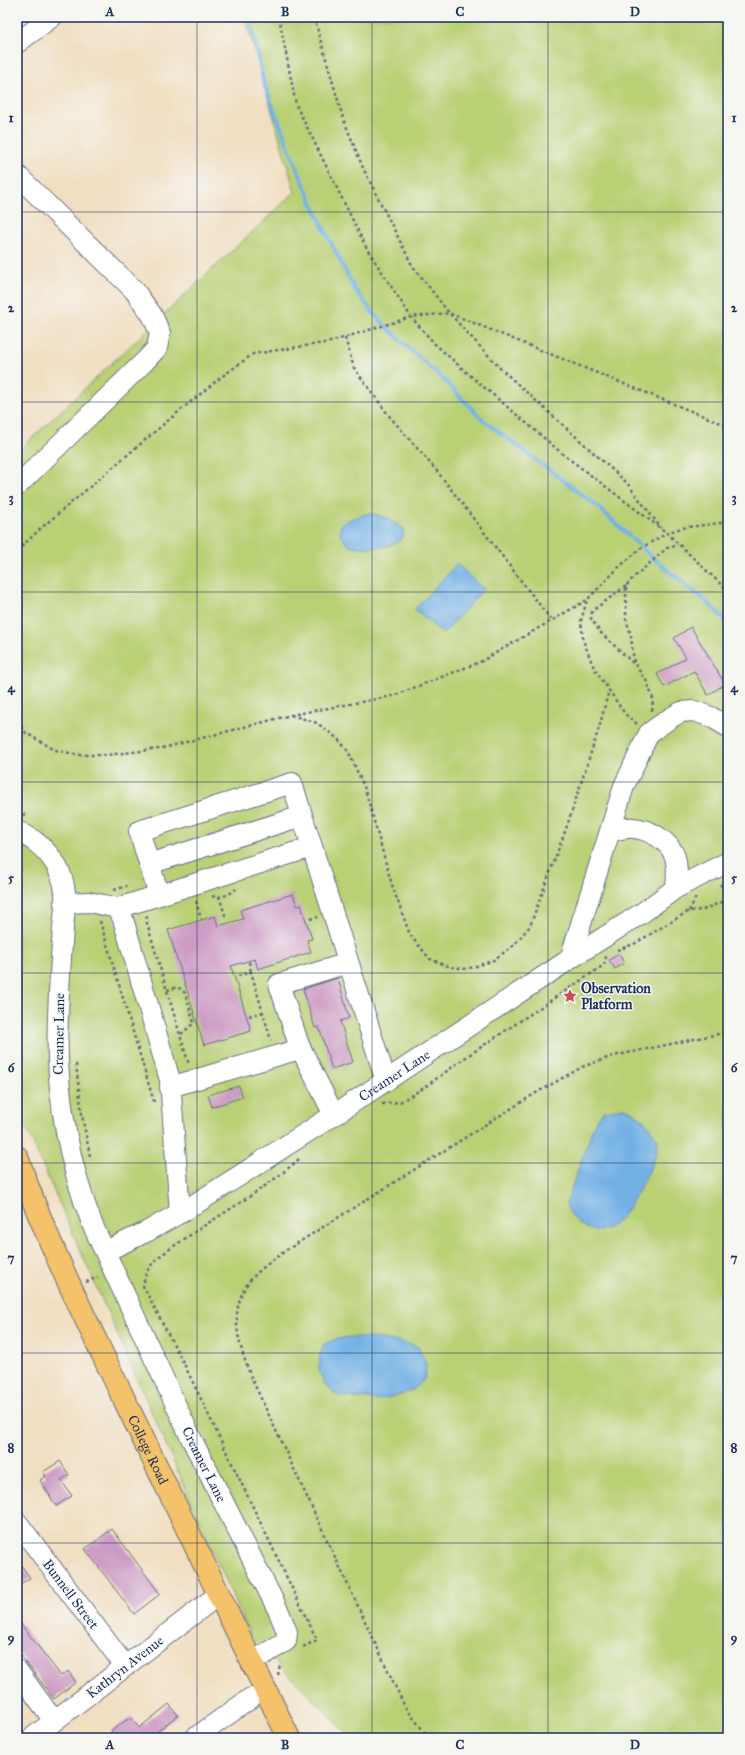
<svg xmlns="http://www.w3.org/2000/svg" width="745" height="1755" viewBox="0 0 745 1755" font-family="'IM FELL Great Primer',serif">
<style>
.green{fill:#b9d074;stroke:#6a8069}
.water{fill:#73b1e5;stroke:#4770a2}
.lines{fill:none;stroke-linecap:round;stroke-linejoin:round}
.stream{stroke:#73b1e5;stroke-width:4}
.building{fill:#cd9cc5}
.minor-casing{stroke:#666d81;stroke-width:22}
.major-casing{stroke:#666d81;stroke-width:24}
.path{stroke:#666d81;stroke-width:2.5;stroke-dasharray:3 3;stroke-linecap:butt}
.minor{stroke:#fff;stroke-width:20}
.major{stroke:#f3c26a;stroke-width:22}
.grid{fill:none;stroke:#1b2f5e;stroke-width:1;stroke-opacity:0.55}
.labels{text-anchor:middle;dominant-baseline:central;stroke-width:3;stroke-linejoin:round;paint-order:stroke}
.poi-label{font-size:14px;font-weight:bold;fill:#1b2f5e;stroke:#f6f6f2;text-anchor:start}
.street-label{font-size:14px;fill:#1b2f5e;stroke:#f6f6f2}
.neatline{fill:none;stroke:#1b2f5e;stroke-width:1.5}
.grid-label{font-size:13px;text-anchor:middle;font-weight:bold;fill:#1b2f5e}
</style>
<rect width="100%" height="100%" fill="#f6f6f2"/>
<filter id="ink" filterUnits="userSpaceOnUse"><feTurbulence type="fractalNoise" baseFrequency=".025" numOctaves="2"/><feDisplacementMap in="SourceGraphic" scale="8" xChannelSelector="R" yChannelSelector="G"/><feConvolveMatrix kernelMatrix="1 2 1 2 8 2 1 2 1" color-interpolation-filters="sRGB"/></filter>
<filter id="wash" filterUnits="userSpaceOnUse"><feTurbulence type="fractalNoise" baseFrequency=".012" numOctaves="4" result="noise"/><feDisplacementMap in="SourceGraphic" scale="16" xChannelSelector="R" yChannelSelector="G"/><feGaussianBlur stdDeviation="0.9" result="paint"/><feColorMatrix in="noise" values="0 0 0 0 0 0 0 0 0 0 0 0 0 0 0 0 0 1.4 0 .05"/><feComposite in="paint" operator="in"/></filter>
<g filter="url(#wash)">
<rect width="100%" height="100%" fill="#f1dfc2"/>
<path class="green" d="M245,17H728V1738H352L251,1637L17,1107V452L295,192Z"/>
<path class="water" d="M370,513L387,518L404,529L402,539C386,550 366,549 348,545L340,534L341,524L351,519Z
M457,564L484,589L443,634L415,609Z
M623,1108C640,1112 648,1125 658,1139C657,1145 657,1152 655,1157C649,1173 628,1213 616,1223C606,1231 595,1233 585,1227C575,1222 570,1214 566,1204L595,1122L604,1111Z
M351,1337C374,1338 396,1339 418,1347L426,1363L425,1379L414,1389L400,1395L378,1400L338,1396L324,1384L319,1370L320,1355L324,1344L337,1339Z"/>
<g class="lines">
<path class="stream" d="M250,17L264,84L296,166L322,225L354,288L373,313L400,340L444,380L483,420L597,506L654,559L708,603L728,623"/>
</g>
<g id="blocks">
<path class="building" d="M691,627L725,684L708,695L694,671L664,687L657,674L686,658L674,638Z
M293,894L297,906L301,905L312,939L307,940L311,952L258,969L255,959L231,966L251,1031L204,1045L168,930L215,916L218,926L243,919L240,910Z
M619,954L624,963L615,969L609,960Z
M338,978L349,1018L340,1021L353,1062L332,1069L319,1027L315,1028L303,989Z
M239,1086L243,1097L212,1107L208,1095Z
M60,1461L69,1475L61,1480L72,1496L56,1506L40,1480L46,1476L43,1472Z
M112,1529L160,1594L134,1614L85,1549Z
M17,1559L30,1578L17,1586Z
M17,1619L61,1676L68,1671L76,1682L54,1699L17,1650Z
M169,1704L178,1715L149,1738H116L111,1731L131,1717L139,1728Z"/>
</g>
</g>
<g filter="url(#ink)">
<use href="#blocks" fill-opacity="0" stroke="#666d81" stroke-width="1"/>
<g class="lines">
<defs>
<g id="minor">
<path d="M17,43L52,17"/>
<path d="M17,175L134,290L152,315L160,333L157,348L145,361L17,486"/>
<path id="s1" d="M17,831C42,842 62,864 65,892C66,904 64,917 63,928C61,957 59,987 58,1016C55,1089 66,1157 93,1226L192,1440L279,1612L287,1632L286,1641L252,1662"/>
<path d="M612,831C618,830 626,827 633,828C649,829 670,841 675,857C678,867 677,878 676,888"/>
<path d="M149,864L302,816"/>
<path d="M159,895L139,831L292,783L312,847"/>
<path d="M64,903L89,902L118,908L123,919L170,1080L180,1213"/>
<path d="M118,908L312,847L386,1081"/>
<path d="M570,959L624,786L649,733L672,717L681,712L694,711L711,717L728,727"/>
<path d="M170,1087L300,1049"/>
<path d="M334,1115L299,1045L279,984L348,963"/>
<path id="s2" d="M106,1251L148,1231L192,1206L334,1115L570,959L642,913L676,888L728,862"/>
<path id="s3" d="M17,1522L125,1666"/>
<path d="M17,1670L54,1721"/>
<path id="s4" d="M32,1738L218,1595"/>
<path d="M195,1738L251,1698"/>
</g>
<g id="major">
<path id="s5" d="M17,1157C45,1238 84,1315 121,1393C176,1508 233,1623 289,1738"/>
</g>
</defs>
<use href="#minor" class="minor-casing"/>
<use href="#major" class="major-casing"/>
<path class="path" d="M279,17L296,105L367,249L411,317L435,344L465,371L564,455L667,533L728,591
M314,17L343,118L363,168L412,265L449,313L501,369L627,483L661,528
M345,338L354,368L390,417L437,471L552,621
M17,551L40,529L177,413L220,378L253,354L330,342L411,317L449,313L728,426
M626,586L596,608L592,612L591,619L601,633L633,663
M652,711L653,699L647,682L634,663L631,636L626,619V586L634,577L667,548L678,545
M291,715L317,723L338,739L348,751L365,789L392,885L410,935L430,959L450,967L467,969L492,961L513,946L530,926L566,829L599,728L609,690
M17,722L26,733L55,750L79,755H106L159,749L291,715L393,696L480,662L587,600
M637,724L625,714L594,668L583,640L581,621L587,600L618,568L641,548L667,533L681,528L728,522
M17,812L25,815
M720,884L728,895
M114,890L127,886
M212,896C220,899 231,894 236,889
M219,896L226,918
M196,901L201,919
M689,911L696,897
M147,916L146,920L189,1065
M310,919L318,917
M100,921L154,1102
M617,950L634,944L689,911L703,910L728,899
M249,962L251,972
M238,976L251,972L271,1040
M167,990L178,987L185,993L194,1023L180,1035
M249,1016L263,1012
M76,1064L82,1115L90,1156
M382,1104L400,1102L422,1089L469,1055L604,965L606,957L608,956
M299,1159C268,1187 231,1208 196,1231C182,1241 166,1250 154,1262C147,1269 145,1276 143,1286L184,1364L317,1640L301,1648
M86,1282L98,1277
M278,1675L280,1665
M429,1738L405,1707L251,1377C240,1347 228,1316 246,1286C255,1272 272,1261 285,1251L536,1093L582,1067L613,1056L728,1032"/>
<use href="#minor" class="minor"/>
<use href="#major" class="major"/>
</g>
</g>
<path class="grid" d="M197,17V1738M372,17V1738M548,17V1738M17,212H728M17,402H728M17,592H728M17,782H728M17,973H728M17,1163H728M17,1353H728M17,1543H728"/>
<defs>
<symbol id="sight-bare" viewBox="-9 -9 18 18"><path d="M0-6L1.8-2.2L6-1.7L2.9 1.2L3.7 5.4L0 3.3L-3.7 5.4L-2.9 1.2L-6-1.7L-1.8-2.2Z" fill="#d1495b" stroke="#f6f6f2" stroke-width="2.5" paint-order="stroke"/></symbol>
</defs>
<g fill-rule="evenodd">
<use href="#sight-bare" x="560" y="986" width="20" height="20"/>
</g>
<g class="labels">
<g class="poi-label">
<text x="581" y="988">Observation<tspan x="581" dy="16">Platform</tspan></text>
</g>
<g class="street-label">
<text transform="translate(59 1034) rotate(-89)">Creamer Lane</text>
<text stroke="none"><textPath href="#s2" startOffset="338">Creamer Lane</textPath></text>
<text stroke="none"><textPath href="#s5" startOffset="321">College Road</textPath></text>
<text stroke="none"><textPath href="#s1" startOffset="683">Creamer Lane</textPath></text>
<text stroke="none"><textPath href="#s3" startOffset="90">Bunnell Street</textPath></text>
<text stroke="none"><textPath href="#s4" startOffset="117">Kathryn Avenue</textPath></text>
</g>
</g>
<rect width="745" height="1755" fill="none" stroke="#f6f6f2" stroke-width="44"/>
<rect x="22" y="22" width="701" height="1711" class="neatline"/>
<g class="grid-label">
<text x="110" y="16">A</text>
<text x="285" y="16">B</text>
<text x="460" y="16">C</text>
<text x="635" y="16">D</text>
<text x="11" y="122">1</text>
<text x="734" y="122">1</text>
<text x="11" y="312">2</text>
<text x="734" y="312">2</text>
<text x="11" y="502">3</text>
<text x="734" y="502">3</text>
<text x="11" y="692">4</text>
<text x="734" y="692">4</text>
<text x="11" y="882">5</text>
<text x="734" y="882">5</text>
<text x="11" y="1072">6</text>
<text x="734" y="1072">6</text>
<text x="11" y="1262">7</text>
<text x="734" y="1262">7</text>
<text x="11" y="1452">8</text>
<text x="734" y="1452">8</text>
<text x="11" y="1642">9</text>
<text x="734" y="1642">9</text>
<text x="110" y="1749">A</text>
<text x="285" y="1749">B</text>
<text x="460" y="1749">C</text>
<text x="635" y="1749">D</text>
</g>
</svg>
